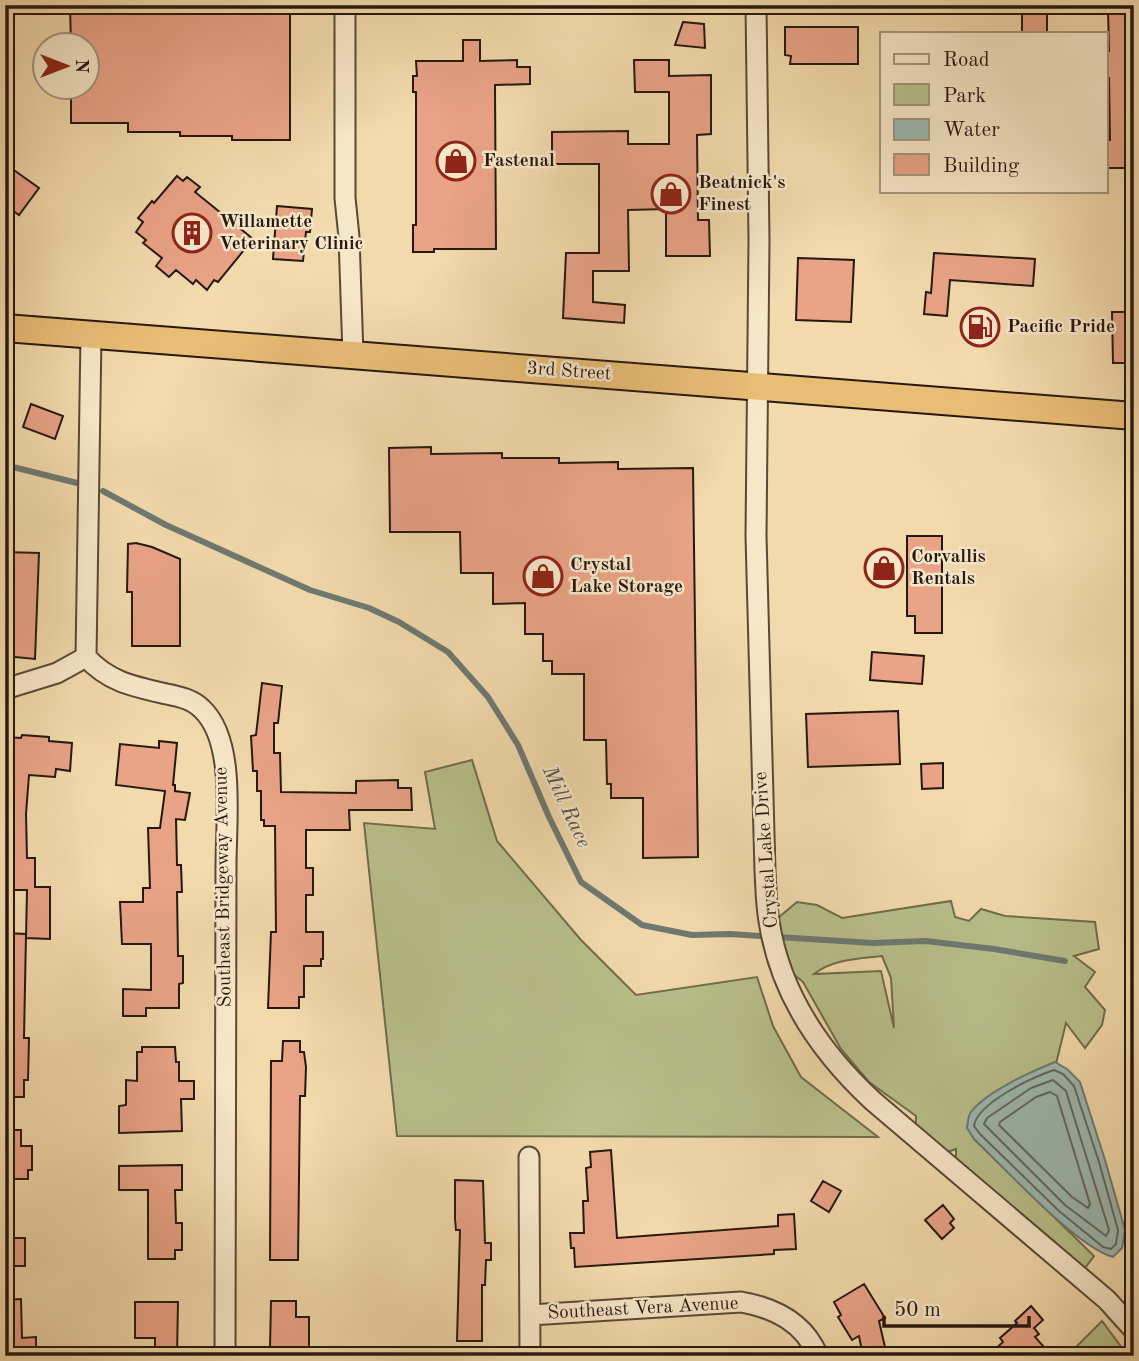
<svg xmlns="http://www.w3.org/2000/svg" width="1139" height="1361" viewBox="0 0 1139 1361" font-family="'Old Standard TT',serif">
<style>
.green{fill:#b8c08b;stroke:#706c4d;stroke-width:2;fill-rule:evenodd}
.water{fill:#9db9b2;stroke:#6e7971;stroke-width:2}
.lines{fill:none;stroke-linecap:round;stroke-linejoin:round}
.shore{stroke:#626860;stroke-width:2}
.stream{stroke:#6e7971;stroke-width:6}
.building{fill:#e9a387;stroke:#27180f;stroke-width:2}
.minor-casing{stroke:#5a4836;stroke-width:23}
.highway-casing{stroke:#27180f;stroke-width:30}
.minor{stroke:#f7e7c9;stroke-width:19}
.highway{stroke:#e9bd76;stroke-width:26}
.labels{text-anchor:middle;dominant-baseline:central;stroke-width:5;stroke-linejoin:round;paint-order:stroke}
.poi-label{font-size:19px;font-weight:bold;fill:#27180f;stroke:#f7e7c9;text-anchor:start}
.street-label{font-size:19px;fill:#27180f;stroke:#f7e7c9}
.water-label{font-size:21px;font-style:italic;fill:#505048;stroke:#f7e7c9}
</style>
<rect width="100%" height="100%" fill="#f2daac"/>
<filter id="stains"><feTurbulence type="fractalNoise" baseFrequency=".00286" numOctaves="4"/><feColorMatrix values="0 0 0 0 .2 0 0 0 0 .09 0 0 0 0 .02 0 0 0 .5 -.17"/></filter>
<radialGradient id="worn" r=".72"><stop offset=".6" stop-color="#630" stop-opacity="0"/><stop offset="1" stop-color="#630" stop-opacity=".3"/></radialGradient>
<path class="green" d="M472,760L497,841L581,940L636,995L757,977L773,1026L801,1077L878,1137L397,1136L364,823L435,829L425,772Z
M951,901L955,917L969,921L981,909L1005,916L1095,922L1099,949L1074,956L1095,972L1085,987L1105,1010L1102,1025L1085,1048L1066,1023L1054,1072L974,1139L1094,1256L1082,1272L956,1181V1149L933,1157L915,1145L916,1116L869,1082L841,1049L803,982L787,969L778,918L797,902L817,905L842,918ZM882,956L891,978L894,1028L881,971L814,974C833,959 858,959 882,956Z
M1102,1321L1128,1356H1067Z"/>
<path class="water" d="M1055,1062L1067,1069L1080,1082L1105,1160L1125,1230L1122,1248L1113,1257C1075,1246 1006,1169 974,1139L967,1128C968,1122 968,1116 971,1112C986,1092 1032,1071 1055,1062Z"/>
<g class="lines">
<path class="shore" d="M1054,1070L1063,1074L1074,1086L1099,1162L1118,1230L1116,1244L1111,1249L1103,1247L1059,1211L980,1134L974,1126C977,1103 1033,1077 1054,1070Z
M1053,1080L1066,1091L1109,1230L1106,1236L1065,1205L984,1124L987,1118L1031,1088Z
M1050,1092L1057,1096L1090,1204L1088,1208L1072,1197L999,1125L1000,1122L1036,1097Z"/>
<path class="stream" d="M5,465L77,483
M103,491L166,525L310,590L369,608L399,622L448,652L488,697L518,745L549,817L581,882L642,925L692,935L730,934L873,943L926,941L994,949L1065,961
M1128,966L1134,967"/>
</g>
<path class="building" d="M70,5H290V140H232V136H180V132H128V123H71V88H88V46H71Z
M1022,5H1047V33H1022Z
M1108,10H1134V168H1106V140H1110L1109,78H1106V51H1109Z
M683,22L704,24L705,48L675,45Z
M785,27H858V64H790L791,56L785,55Z
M463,40H480V61L517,60V67H530V84L495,85L496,249H434V252H413V225H416V92H413V76H417L416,61H463Z
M634,60H669V76L711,75V134L697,135L698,220H709L710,256H666V209L628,210L629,271H593V302L625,305L624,323L563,318L566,253H599V164H552V132L628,131V144H669V92H635Z
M11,168L39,188L19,215L5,205V177Z
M177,176L183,181L187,177L200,187L195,192L253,239L218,282L214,280L207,290L196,280L193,284L176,270L169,277L156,266L162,258L143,243L146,240L136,232L143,222L138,218L152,201L154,203Z
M277,206L312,209L310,232H306L303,261L273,259Z
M934,253L1035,259L1033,286L950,280L947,316L924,314L926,292L931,293Z
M798,258L854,260L851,322L796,320Z
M1112,312H1134V363H1113Z
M971,319L992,321L991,342L970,341Z
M31,404L63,416L55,439L23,427Z
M431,447V454L502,453V458H559V463L618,462V469L693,468L698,857L643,858V798H611V784H607L606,740H584V674H552V661H543V634H525V603L493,604V573H461L460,532H390L389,448Z
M907,536H942V633H915V616H907Z
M136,543L152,547L180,559V646H132V592H127L128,544Z
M5,552L39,553L35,659L5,656Z
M872,652L924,656L922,684L870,680Z
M262,683L282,686L278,723H274V753H280L281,792L356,793V781L398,780V788H411L412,810H349L350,830H306V868H313V895H306V932H323V959H321V966H304V997H299V1008H268L271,932H276L275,826H264V820H261V791H257V771H253L251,736L256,735Z
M898,711L900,764L808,767L806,714Z
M22,735L49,737V741L72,743L70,771L56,769L55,777L29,775L26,814L27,858H35V887H50V939L26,938L27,890H5V737L21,738Z
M159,741L177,743L173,785H175V791L190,793L185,820L176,819L177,865H181L182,892H177L178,956H183V983L179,984V1008H146V1016H123V989L151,990V944H122L120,902H143V888H150L148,828H160L165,791L116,785L120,744L159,748Z
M943,763V788L922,789L921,764Z
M5,933L26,934L24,1038H29L28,1080H24V1097H5Z
M283,1041H300V1052H304L306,1067L305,1096H300L298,1260H270L271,1061H282Z
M142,1047H175L176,1062H179V1081H194V1099H181L182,1131L119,1133V1106L126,1105V1080L137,1081V1052H142Z
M5,1130H21V1146H32V1170H28V1179H5Z
M611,1150L617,1238L778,1226V1215L794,1214L796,1249L774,1250V1254L575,1267L574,1248H571L570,1233H584L583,1201H588L586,1168L591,1167L590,1152Z
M182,1165V1190H175L176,1223H182V1250H175V1259H148V1190H119V1166Z
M455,1180L483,1181L485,1243H491V1260H486L485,1285H482V1341H457L460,1230H456L455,1219Z
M823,1181L841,1191L829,1212L811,1201Z
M943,1205L954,1219L950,1223L954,1228L942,1239L925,1220Z
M5,1238H25V1266H5Z
M864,1284L885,1318L879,1321L887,1356H863L859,1336L852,1340L838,1317L841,1315L834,1302Z
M21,1299L22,1338L36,1337V1356H5V1300Z
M271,1301H296V1317H309V1356H274V1348H270Z
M135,1302H178L177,1356H155V1338H135Z
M1031,1306L1043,1320L1034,1328L1039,1334L1035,1337L1052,1356H988L1003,1342L1000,1338L1017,1323L1015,1321Z"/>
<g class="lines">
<defs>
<path id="minor" d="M345,5V198L349,237L353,355
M756,5L759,241L756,536L765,871C766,888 766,904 769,921C780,994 820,1052 873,1101L1107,1300L1134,1330
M91,335L86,657C108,681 131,686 162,693C176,696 191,698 202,709C236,741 226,821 226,865L225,1356
M5,689L57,673L86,657
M529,1157L530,1356
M530,1315L741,1302C775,1308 804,1322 818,1356"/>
<path id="highway" d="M5,328L1134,416"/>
</defs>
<use href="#minor" class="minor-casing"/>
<use href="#highway" class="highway-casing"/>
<use href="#minor" class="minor"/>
<use href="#highway" class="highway"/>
</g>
<defs>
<symbol id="shop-ring" viewBox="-11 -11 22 22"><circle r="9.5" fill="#f7e7c9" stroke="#8f2418" stroke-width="1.5"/><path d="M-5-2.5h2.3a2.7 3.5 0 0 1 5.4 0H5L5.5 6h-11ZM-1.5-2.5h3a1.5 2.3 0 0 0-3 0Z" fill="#8f2418"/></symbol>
<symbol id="building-ring" viewBox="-11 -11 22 22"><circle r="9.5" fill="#f7e7c9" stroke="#8f2418" stroke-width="1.5"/><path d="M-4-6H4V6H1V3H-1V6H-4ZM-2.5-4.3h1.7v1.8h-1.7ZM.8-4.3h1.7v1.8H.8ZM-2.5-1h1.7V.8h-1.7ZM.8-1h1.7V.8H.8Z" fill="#8f2418"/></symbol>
<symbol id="fuel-ring" viewBox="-11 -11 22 22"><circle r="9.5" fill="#f7e7c9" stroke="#8f2418" stroke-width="1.5"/><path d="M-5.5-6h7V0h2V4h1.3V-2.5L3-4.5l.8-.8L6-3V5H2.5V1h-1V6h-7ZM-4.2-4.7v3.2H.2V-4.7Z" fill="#8f2418"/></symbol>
</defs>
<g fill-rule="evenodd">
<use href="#shop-ring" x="434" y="139" width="44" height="44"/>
<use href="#shop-ring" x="649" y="172" width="44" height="44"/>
<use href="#building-ring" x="170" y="211" width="44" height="44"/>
<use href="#fuel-ring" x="958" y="305" width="44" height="44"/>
<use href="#shop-ring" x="862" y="546" width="44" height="44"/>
<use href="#shop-ring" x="521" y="554" width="44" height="44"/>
</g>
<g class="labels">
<g class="poi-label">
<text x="483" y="161">Fastenal</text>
<text x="698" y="183">Beatnick's<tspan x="698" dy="22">Finest</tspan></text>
<text x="219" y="222">Willamette<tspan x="219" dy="22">Veterinary Clinic</tspan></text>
<text x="1007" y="327">Pacific Pride</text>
<text x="911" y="557">Corvallis<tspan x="911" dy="22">Rentals</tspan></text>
<text x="570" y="565">Crystal<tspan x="570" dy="22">Lake Storage</tspan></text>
</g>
<g class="street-label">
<text transform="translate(569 372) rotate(4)">3rd Street</text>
<text transform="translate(767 850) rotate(-94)">Crystal Lake Drive</text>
<text transform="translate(224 887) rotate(-91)">Southeast Bridgeway Avenue</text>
<text transform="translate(643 1309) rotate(-3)">Southeast Vera Avenue</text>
</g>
<g class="water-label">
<text transform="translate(566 807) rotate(65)">Mill Race</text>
</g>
</g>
<rect width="1139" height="1361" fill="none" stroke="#f2daac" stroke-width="28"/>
<rect x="7" y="7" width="1125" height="1347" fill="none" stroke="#27180f" stroke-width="3.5"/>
<rect x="14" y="14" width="1111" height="1333" fill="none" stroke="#27180f" stroke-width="2"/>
<rect x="880" y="32" width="228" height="161" fill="#f7e7c9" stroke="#a4947f" stroke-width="2"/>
<rect x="894" y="54" width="35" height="10" fill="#f7e7c9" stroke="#a4947f" stroke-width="2"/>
<text x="943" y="66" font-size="21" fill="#27180f">Road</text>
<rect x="894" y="84" width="35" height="21" fill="#b8c08b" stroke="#a4947f" stroke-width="2"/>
<text x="943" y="102" font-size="21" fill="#27180f">Park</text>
<rect x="894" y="119" width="35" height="21" fill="#9db9b2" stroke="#a4947f" stroke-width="2"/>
<text x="943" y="136" font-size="21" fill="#27180f">Water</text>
<rect x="894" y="154" width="35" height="21" fill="#e9a387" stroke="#a4947f" stroke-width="2"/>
<text x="943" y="172" font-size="21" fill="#27180f">Building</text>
<g transform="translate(66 66) rotate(90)"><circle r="33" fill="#f7e7c9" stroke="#a4947f" stroke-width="2"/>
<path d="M0-5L12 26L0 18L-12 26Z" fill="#8f2418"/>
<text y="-10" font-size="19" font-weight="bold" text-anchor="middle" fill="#27180f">N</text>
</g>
<path d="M884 1316v10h145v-10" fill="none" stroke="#27180f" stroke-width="3.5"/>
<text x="894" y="1316" font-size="21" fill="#27180f" stroke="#f7e7c9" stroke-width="5" paint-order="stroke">50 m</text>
<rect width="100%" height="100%" filter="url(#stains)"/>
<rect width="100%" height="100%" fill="url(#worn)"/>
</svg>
